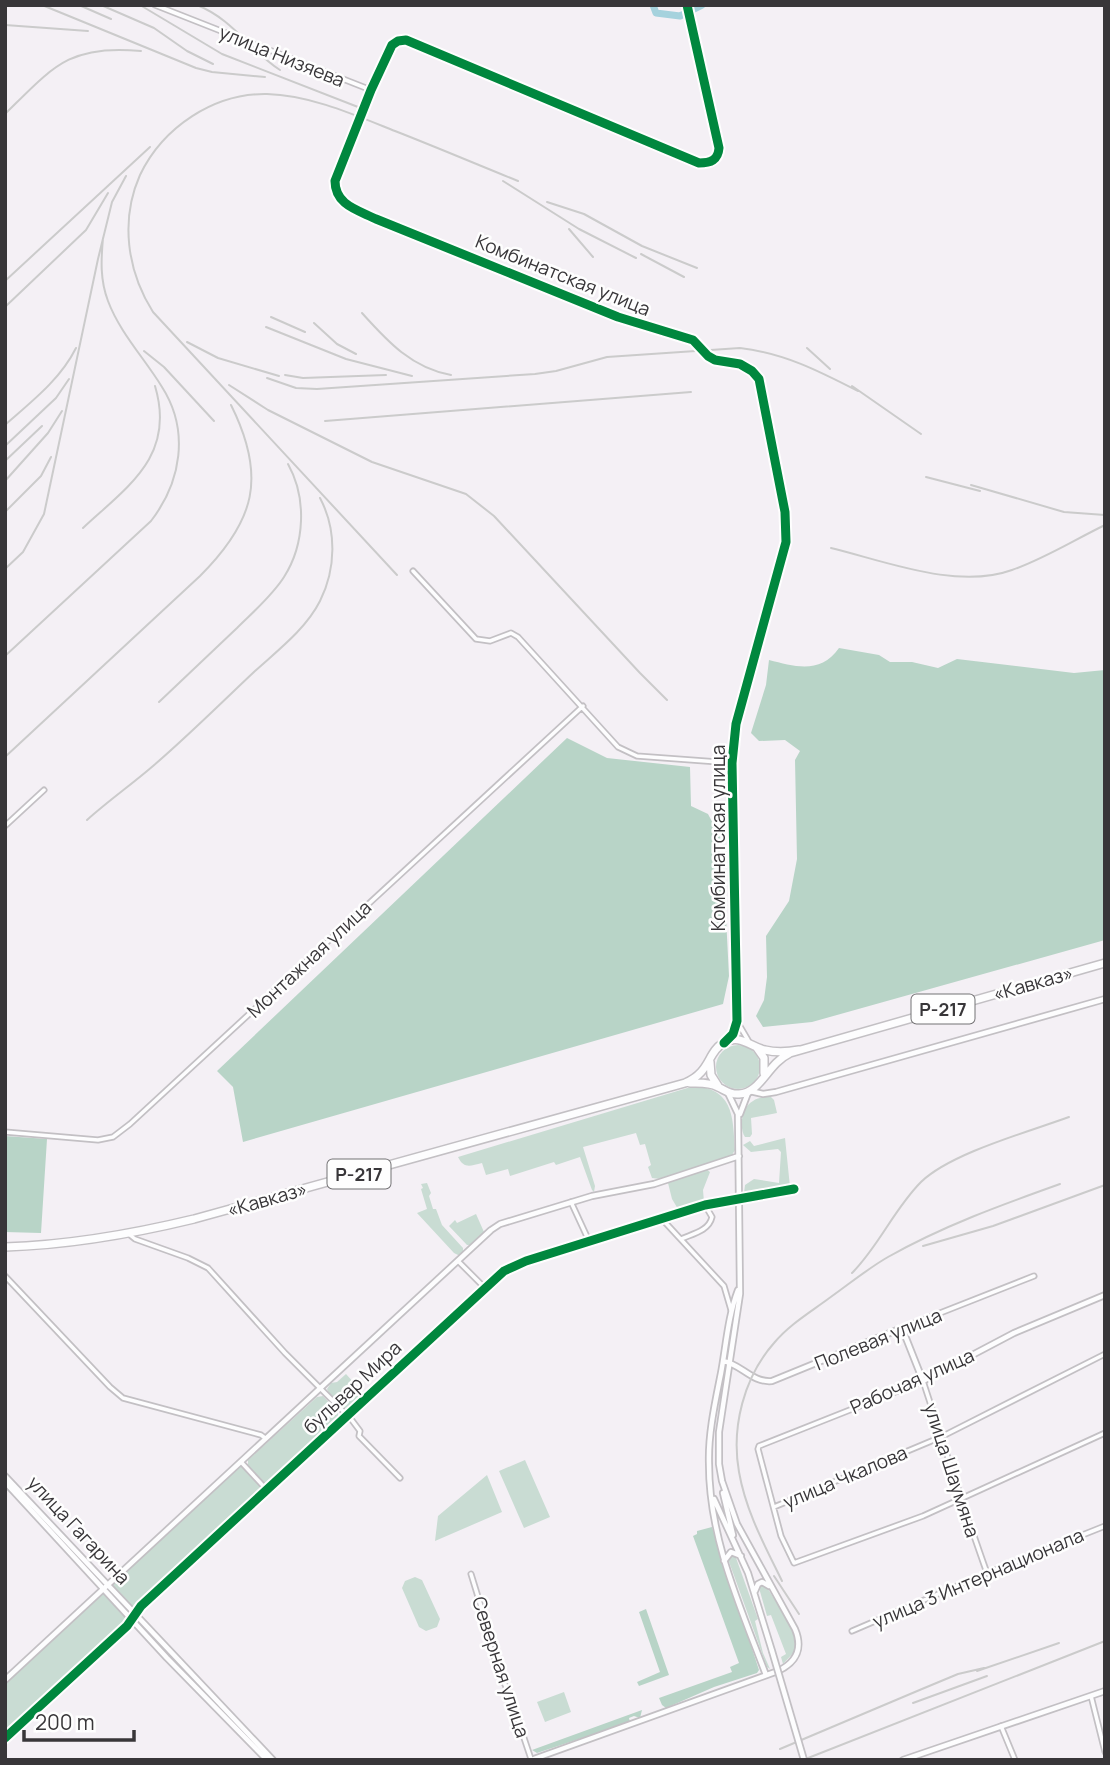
<svg xmlns="http://www.w3.org/2000/svg" width="1110" height="1765" viewBox="0 0 1110 1765" font-family="Manrope,sans-serif">
<style>
.green{fill:#c9dcd3}
.forest{fill:#b8d4c7}
.lines{fill:none;stroke-linecap:round;stroke-linejoin:round}
.river{stroke:#a5d2dd;stroke-width:7}
.street-casing{stroke:#c3c0c4;stroke-width:7}
.secondary-casing{stroke:#c3c0c4;stroke-width:8}
.highway-casing{stroke:#c3c0c4;stroke-width:10}
.street{stroke:#fdfdfe;stroke-width:3.5}
.secondary{stroke:#fdfdfe;stroke-width:4.5}
.highway{stroke:#fdfdfe;stroke-width:7}
.rail{stroke:#cbcbcb;stroke-width:2}
.secondary-bridge-casing{stroke:#c3c0c4;stroke-width:8;stroke-linecap:butt}
.secondary-bridge{stroke:#fdfdfe;stroke-width:4.5}
.cycleway-casing{stroke:#fefefe;stroke-width:13}
.cycleway{stroke:#00873e;stroke-width:9}
.labels{text-anchor:middle;dominant-baseline:central;stroke-width:5;stroke-linejoin:round;paint-order:stroke}
.shield{fill:#fefefe;stroke:#737274;stroke-width:2}
.shield-label{font-size:18px;font-weight:bold;fill:#383639}
.street-label{font-size:19px;fill:#383639;stroke:#fefefe}
</style>
<rect width="100%" height="100%" fill="#f4f0f5"/>
<path class="green" d="M716 1067a22 22 0 1 1 44 0a22 22 0 1 1-44 0Z
M694,1086C734,1089 733,1118 735,1150L732,1155L660,1179L652,1178L648,1167L651,1165L645,1144L640,1145L636,1133L583,1147L595,1186L594,1192L592,1190L580,1157L556,1165L554,1162L510,1176L508,1169L486,1175L482,1163C470,1166 464,1169 458,1157Z
M770,1096L774,1100L777,1113L751,1118L752,1134L750,1137H745C739,1128 741,1107 753,1101C757,1098 764,1097 770,1096Z
M785,1138L790,1187L744,1193L745,1185L754,1179L779,1183L781,1152L778,1149L751,1152L743,1145L750,1141L754,1146Z
M706,1169L710,1172L703,1190L704,1202L678,1209L672,1199L668,1183Z
M427,1183L431,1193L429,1196L433,1209H436L442,1225L463,1248V1254L460,1256L454,1253L417,1213L427,1209L421,1189L423,1188L421,1184Z
M476,1214L484,1232L471,1245H467L449,1226L455,1220L457,1223Z
M346,1374L365,1395L348,1409C340,1407 330,1398 327,1389L331,1383L337,1382Z
M323,1396L338,1412V1420L269,1485L264,1484L248,1467V1460L317,1397Z
M525,1460L550,1517L524,1528L499,1471Z
M242,1463L267,1490L142,1606L134,1618L5,1738V1680Z
M487,1475L502,1512L435,1541L438,1516Z
M732,1554L735,1555L758,1619L755,1621L763,1653L770,1669L767,1667L728,1559Z
M415,1577L422,1580L440,1619L437,1627L426,1631L419,1627L402,1588L405,1581Z
M762,1584L766,1586L793,1628L797,1644L795,1651L783,1664L781,1657L786,1654L771,1615L767,1616L759,1588Z
M564,1692L571,1712L545,1722L537,1702Z"/>
<path class="forest" d="M839,648L879,655L890,662H912L938,668L957,659L1074,673L1105,670V940L812,1022L763,1027L756,1016L764,1000L767,977L766,936L789,901L797,859L795,760L800,751L785,740L759,741L751,733L766,685L769,660C796,667 821,674 839,648Z
M567,738L607,758L690,767L691,806L708,814L720,837V864L714,863L715,876L724,878L729,976L723,1004L243,1142L233,1087L217,1071Z
M5,1136L47,1139L41,1233L5,1232Z
M712,1527L759,1670L757,1673L714,1687L666,1708L662,1705L659,1698L732,1672L730,1667L739,1663L693,1536L697,1534V1531Z
M646,1609L669,1675L639,1686L637,1682L660,1672L639,1612Z
M642,1710L640,1718L634,1716L629,1718L630,1722L537,1753L532,1750Z"/>
<g class="lines">
<path class="river" d="M653,5L656,13L680,16L702,5"/>
<defs>
<path id="street" d="M155,5L371,90
M687,5L719,148C718,160 711,163 699,163L406,40L398,41L392,45L371,90L335,181C335,205 358,210 376,219L618,317L693,340L708,356L715,360L740,364L752,371L759,379L785,512L786,542L736,724L732,763L737,1021L728,1040
M413,571L476,639L490,641L511,633L518,637L618,747L637,756L732,763
M5,826L44,790
M738,1023L748,1040
M5,1132L98,1140L113,1137L130,1124L583,706
M739,1197L794,1189
M571,1202L589,1241
M662,1219L724,1286L731,1310
M130,1235L135,1239L188,1258L208,1268L285,1353L351,1419L360,1431L359,1436L400,1478
M681,1239C692,1234 709,1231 712,1217L705,1205
M458,1261L485,1288
M5,1276L110,1387L123,1398L261,1435L265,1438
M902,1328L1034,1276
M242,1463L267,1490
M774,1507L941,1437L1105,1354
M987,1573C964,1509 944,1445 923,1381L759,1446L758,1449L781,1536L794,1563L923,1516L1105,1433
M471,1574L487,1626L491,1650L512,1702L531,1759
M852,1631L987,1573L1105,1526
M1091,1696L1105,1752
M1001,1726L1015,1760"/>
<path id="secondary" d="M750,1091L763,1094L776,1092L1105,999
M740,1114L748,1093
M738,1290C728,1316 726,1346 721,1373C715,1403 708,1434 709,1464C709,1538 740,1606 766,1675
M723,1361C741,1364 752,1383 772,1381L902,1328L923,1381L1014,1333L1105,1295
M5,1476L273,1760
M5,1482L167,1658L267,1760
M723,1493L733,1535
M714,1499L748,1573L772,1651
M724,1561L731,1552L741,1556
M755,1591L758,1584L762,1582L769,1586
M5,1680L491,1230L500,1224L592,1196L654,1184L739,1156
M5,1738L127,1626L141,1606L504,1271L589,1241L705,1205L739,1197
M531,1760L778,1671C797,1662 803,1648 795,1629L737,1524L722,1481L719,1464V1432L740,1294L738,1114L728,1093
M903,1760L1105,1691"/>
<path id="highway" d="M757,1048L764,1058V1073
M710,1062L711,1075L718,1086
M690,1083C698,1083 710,1082 718,1087C725,1090 730,1095 739,1094C761,1093 767,1064 790,1053L1105,963
M5,1247C69,1245 132,1234 194,1219L685,1083C711,1072 707,1053 723,1043C740,1033 750,1047 765,1050C777,1053 788,1052 799,1050"/>
</defs>
<use href="#street" class="street-casing"/>
<use href="#secondary" class="secondary-casing"/>
<use href="#highway" class="highway-casing"/>
<use href="#street" class="street"/>
<use href="#secondary" class="secondary"/>
<use href="#highway" class="highway"/>
<path class="rail" d="M42,5L196,68L212,72L265,77
M79,5L111,19
M101,5L154,28L187,51L213,64
M140,5L222,54L358,107
M197,5C234,20 249,50 280,70
M5,25L88,31
M5,114C53,67 69,44 141,51
M503,181L579,229L636,258
M547,202L584,214L642,246L697,268
M569,229L593,257
M641,254L684,277
M5,281L150,147
M5,307L86,230L108,193
M362,313C388,342 412,368 451,375
M271,317L305,332
M314,323L337,344L356,354
M266,327L346,359L412,376
M187,342L218,358L279,376
M807,348L830,369
M144,351L164,367L214,421
M285,375L303,378L386,375
M267,378L296,388L317,389L535,374L556,371L607,357L740,348C784,353 819,371 858,391
M229,385L268,410L372,462L466,494L494,516L640,673L667,700
M852,386L921,434
M325,421L691,392
M5,425C31,402 60,380 76,348
M5,446L56,398L69,379
M5,461L42,426
M926,477L980,491
M5,481L48,433L62,411
M971,485L1064,512L1105,515
M5,512L41,476L51,457
M83,528C128,486 176,456 155,386
M831,548C885,561 957,590 1012,570C1044,559 1074,540 1105,525
M5,569L23,552L44,514L98,259L112,202L126,176
M397,575L153,312C127,271 120,220 140,175C163,127 214,93 267,94C310,95 355,115 395,131C436,147 476,164 518,181
M5,656L151,521C181,482 190,431 162,387C145,359 120,333 108,301C100,280 101,260 103,238
M159,702C185,677 211,653 237,628C253,612 272,596 284,577C305,544 307,498 288,464
M5,757L200,576C255,521 267,477 231,405
M87,820C108,801 131,785 153,766C188,736 221,703 255,671C277,651 306,629 320,601C336,569 337,530 320,498
M923,1246L993,1226L1105,1185
M852,1273C879,1246 894,1209 921,1182C951,1153 1028,1132 1069,1117
M774,1576L799,1614
M782,1581C765,1546 746,1512 739,1472C731,1427 744,1377 774,1343C789,1325 809,1313 828,1299C848,1285 867,1269 888,1257C943,1226 1001,1205 1060,1184
M977,1671L1059,1643
M913,1703L987,1676
M780,1749L922,1689L958,1674L984,1668
M803,1760L1105,1641"/>
<defs>
<path id="secondary-bridge" d="M772,1651L804,1760"/>
</defs>
<use href="#secondary-bridge" class="secondary-bridge-casing"/>
<use href="#secondary-bridge" class="secondary-bridge"/>
<defs>
<path id="cycleway" d="M687,5L719,148C718,160 711,163 699,163L406,40L398,41L392,45L371,90L335,181C335,205 358,210 376,219L618,317L693,340L708,356L715,360L740,364L752,371L759,379L785,512L786,542L736,724L732,763L737,1021L733,1034L724,1043
M5,1738L127,1626L141,1606L504,1271L526,1261L705,1205L794,1189"/>
</defs>
<use href="#cycleway" class="cycleway-casing"/>
<use href="#cycleway" class="cycleway"/>
</g>
<g class="labels">
<g class="shield">
<rect x="911.5" y="994.5" width="63" height="29" rx="5"/>
<rect x="327.5" y="1159.5" width="63" height="29" rx="5"/>
</g>
<g class="shield-label">
<text x="943" y="1009">Р-217</text>
<text x="359" y="1174">Р-217</text>
</g>
<g class="street-label">
<text transform="translate(282 56) rotate(22)">улица Низяева</text>
<text transform="translate(563 275) rotate(22)">Комбинатская улица</text>
<text transform="translate(718 838) rotate(-90)">Комбинатская улица</text>
<text transform="translate(309 959) rotate(-43)">Монтажная улица</text>
<text transform="translate(1033 983) rotate(-16)">«Кавказ»</text>
<text transform="translate(267 1199) rotate(-16)">«Кавказ»</text>
<text transform="translate(878 1339) rotate(-22)">Полевая улица</text>
<text transform="translate(912 1381) rotate(-24)">Рабочая улица</text>
<text transform="translate(352 1387) rotate(-43)">бульвар Мира</text>
<text transform="translate(952 1470) rotate(72)">улица Шаумяна</text>
<text transform="translate(845 1477) rotate(-23)">улица Чкалова</text>
<text transform="translate(79 1530) rotate(47)">улица Гагарина</text>
<text transform="translate(978 1578) rotate(-23)">улица 3 Интернационала</text>
<text transform="translate(501 1667) rotate(72)">Северная улица</text>
</g>
</g>
<rect width="1110" height="1765" fill="none" stroke="#383639" stroke-width="14"/>
<path d="M24 1730v10h110v-10" fill="none" stroke="#383639" stroke-width="3.5"/>
<text x="35" y="1730" font-size="21" fill="#383639" stroke="#fefefe" stroke-width="5" paint-order="stroke">200 m</text>
</svg>
